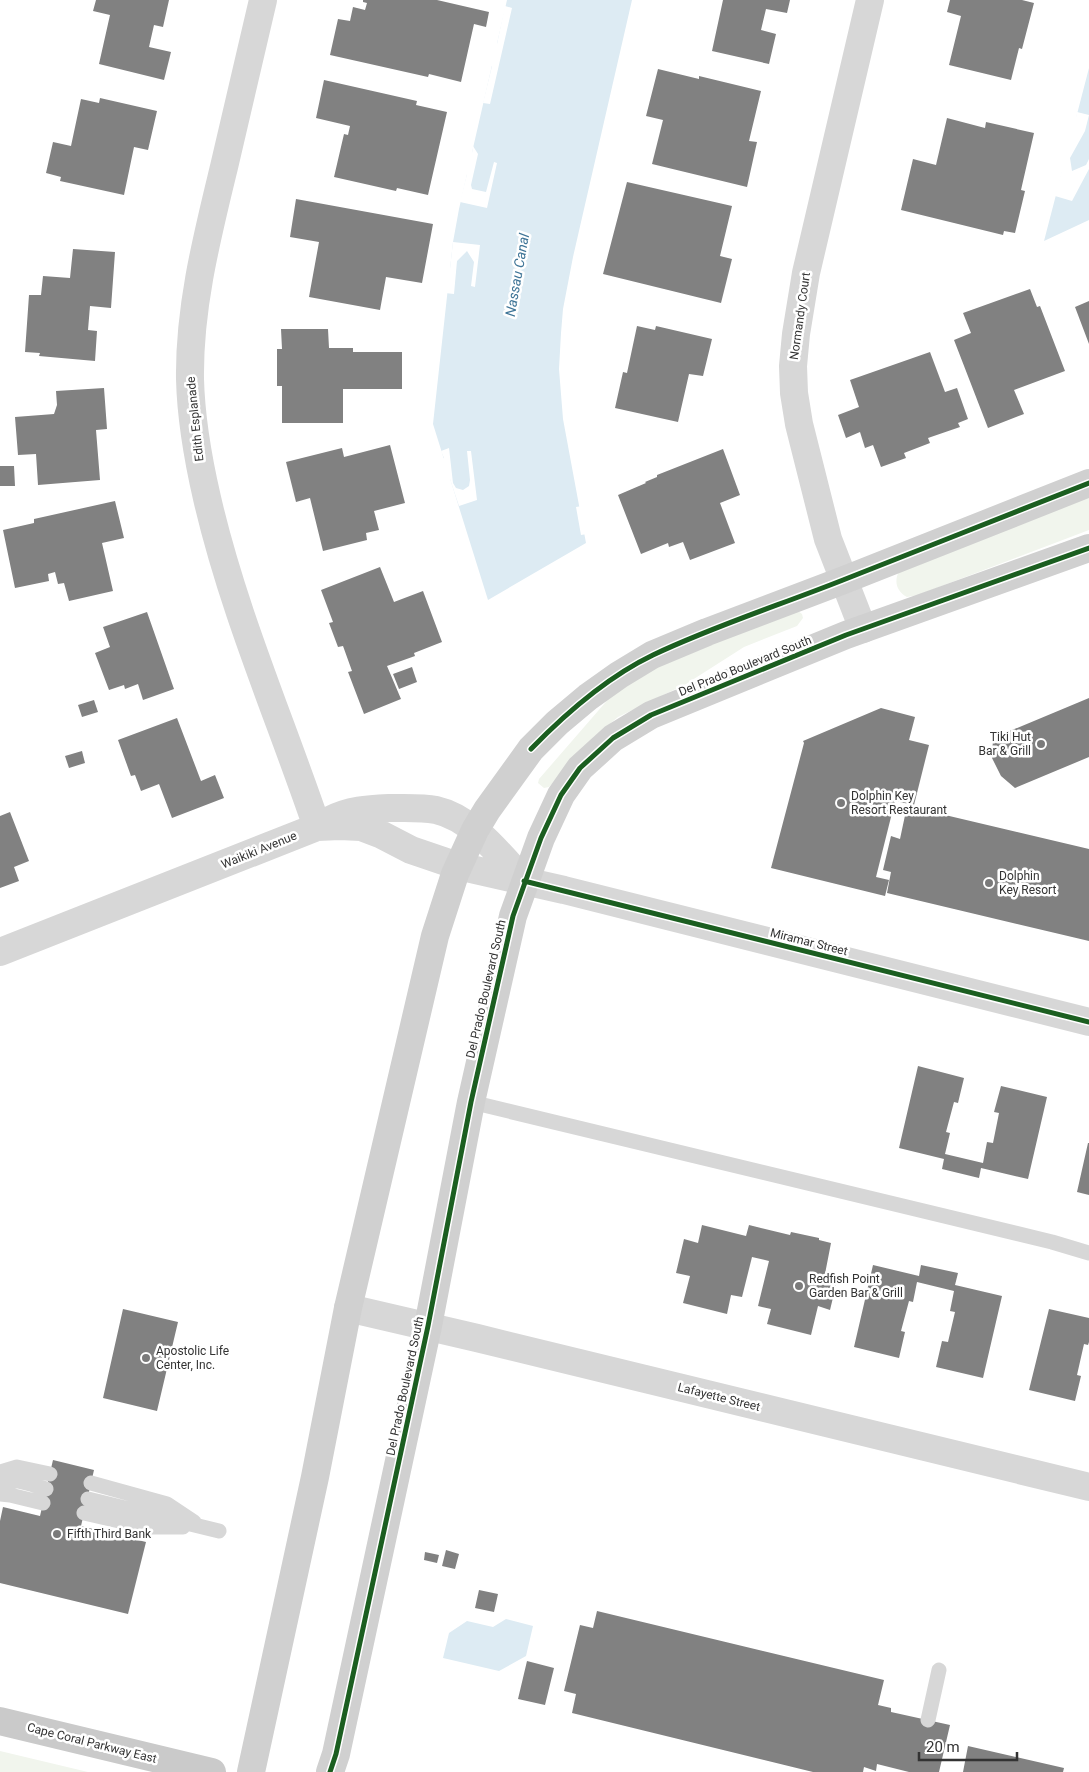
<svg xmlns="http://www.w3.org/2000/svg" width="1089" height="1772" viewBox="0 0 1089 1772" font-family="Roboto,sans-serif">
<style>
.green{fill:#f1f5ed}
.water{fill:#ddebf3}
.pier{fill:#fff}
.building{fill:#818181}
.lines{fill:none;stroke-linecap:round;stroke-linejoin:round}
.lane{stroke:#d7d7d7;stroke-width:15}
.street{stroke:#d7d7d7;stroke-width:28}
.secondary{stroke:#d0d0d0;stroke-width:28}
.primary{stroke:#cacaca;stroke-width:28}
.cycleway-casing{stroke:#fff;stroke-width:8}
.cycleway{stroke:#1b5e20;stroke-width:5}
.poi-dot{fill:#7a7a7a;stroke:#fff;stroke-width:2}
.labels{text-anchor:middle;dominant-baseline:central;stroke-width:5;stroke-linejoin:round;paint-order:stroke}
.street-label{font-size:12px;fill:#333;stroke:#fff}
.poi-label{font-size:12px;fill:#333;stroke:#fff;text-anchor:start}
.water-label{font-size:14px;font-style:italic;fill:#3f7597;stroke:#fff}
</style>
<rect width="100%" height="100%" fill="#fff"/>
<path class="green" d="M1089,495V530L918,595L907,597C895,590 894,580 900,569Z
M798,611L802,614L803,618L797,626L744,647L686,684L618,717L594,737L549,787L544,788L538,783L539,779L611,696L671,658Z
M0,1751L88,1772H0Z"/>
<path class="water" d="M507,0H632L573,257L563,309L561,333L559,369L563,419L586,543L488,600L433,424L453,242L459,209Z
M1089,68V220L1044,241Z
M506,1619L533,1626L526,1656L499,1671L443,1658L449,1633L467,1621L493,1627Z"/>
<path class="pier" d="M505,6L512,8L490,104L483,103L492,66H489L494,44H497Z
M1077,112L1089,115L1085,131L1070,158L1072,171L1086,165L1089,159V169L1072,201L1055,196L1062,170L1060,169L1074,117H1076Z
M473,146L478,154L471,185L472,189L486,192L494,162L497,163L487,208L460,202L467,174L464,173L469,153H472Z
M453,242L480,245L475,287L471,286L474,262L467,251L457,261L454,294L445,293L448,269H450Z
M449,448L453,483L456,488L463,490L469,486L470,480L467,451H471L477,500L459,506L450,479H447L442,459L444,458L441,451Z
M582,506L587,534L581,535L576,507Z"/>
<path class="building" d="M96,0H169L163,27L154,25L149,47L171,52L164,80L99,64L110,15L93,11Z
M363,0H437L489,12L486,27L474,24L461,82L429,74L428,77L330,55L338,19L350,21L353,7L365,10L367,3L363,2Z
M723,0H790L787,13L766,9L761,30L776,34L769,64L712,51Z
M950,0H1022L1034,3L1022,49L1019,48L1011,80L949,65L961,16L947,12Z
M658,69L699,79V76L761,91L749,141L757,142L747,187L652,164L663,120L646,116Z
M324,80L417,101L416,105L447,112L428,195L397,188L396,191L334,177L344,134L348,135L350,126L316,118Z
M100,98L157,111L148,150L134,147L124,195L60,181L61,177L46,173L53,142L71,146L81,99L99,103Z
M947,118L985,128L986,122L1034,133L1021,190L1025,191L1015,233L1004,231L1003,235L901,210L913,159L936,165Z
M627,182L732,206L720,256L732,259L721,303L603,274Z
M296,199L433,224L422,283L386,277L380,310L309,297L319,242L290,237Z
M73,249L115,252L111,308L90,306L88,330L97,331L95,361L39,356L40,353L25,352L29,295H41L43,276L70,278Z
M1030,289L1037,307L1040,306L1065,371L1014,390L1024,414L988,428L954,340L971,333L963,313Z
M1089,301V344L1075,307Z
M637,326L655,330L656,326L712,339L703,376L689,374L678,422L615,408L623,372L627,373Z
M281,329H328L329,348H353V352H402V389H343V423H282V386H277V349H282Z
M930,352L945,392L957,388L968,419L958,423L960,427L928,438L930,443L904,453L906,458L881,467L873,445L865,448L860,432L846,438L838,415L859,407L850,380Z
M104,388L107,429L96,430L100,480L38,485L36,454L18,455L15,417L54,414L57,405L56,391Z
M390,445L405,503L374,511L379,530L366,533L367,540L323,551L310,498L296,502L286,462L342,448L344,457Z
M723,449L740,495L720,503L735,543L690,560L683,542L669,547L668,543L641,554L618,495L646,483L645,482L657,477V475Z
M0,466H14L15,486H0Z
M115,501L124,538L102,543L113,591L69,601L64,583L58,584L55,572L48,574L49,581L15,588L3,530L34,523V519Z
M380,567L394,602L423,591L442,642L414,653L415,656L387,666L401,699L364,714L348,672L352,671L343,646L338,647L329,623L333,622L321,590Z
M147,612L174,689L143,700L138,684L125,689L124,685L109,690L95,653L110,647L103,627Z
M412,667L417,682L399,689L393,674Z
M1089,698V757L1015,788L1001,776L992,758L993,738Z
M94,700L98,712L82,717L78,705Z
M881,708L915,717L909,740L929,745L914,805L895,801L876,877L889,880L885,896L771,868L804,743L803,741Z
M177,718L201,781L215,775L224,798L172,818L159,784L141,791L135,775L131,776L118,740Z
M82,751L85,763L69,768L65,756Z
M907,806L1089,849V941L887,893L891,872L883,870L891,836L900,839Z
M10,812L29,861L14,867L19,881L0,888V816Z
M918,1066L964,1078L958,1103L954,1102L946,1132L950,1133L945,1154L983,1163L987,1142L993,1143L999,1113L994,1112L1001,1086L1047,1097L1028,1179L981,1168L979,1178L942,1169L944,1159L899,1148Z
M1088,1143H1089V1195L1077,1192Z
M702,1225L746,1236L749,1225L790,1235L791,1232L819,1238V1240L831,1243L825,1274L838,1277L830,1310L818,1306L811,1335L767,1324L771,1309L758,1306L769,1261L752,1257L742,1297L731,1295L727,1314L683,1303L690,1276L676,1273L684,1239L698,1243Z
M873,1265L919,1276L921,1265L958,1273L955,1285L1002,1296L983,1378L936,1367L942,1341L948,1342L955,1312L950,1311L954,1291L917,1282L913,1302L909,1301L901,1331L905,1332L899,1358L854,1347Z
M123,1309L178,1322L157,1411L103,1398Z
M1049,1309L1089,1318V1342L1088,1345L1084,1344L1077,1375L1081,1376L1075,1401L1029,1390Z
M53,1460L94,1470L81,1526L146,1542L128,1614L0,1583V1521L3,1507L40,1516Z
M446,1550L459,1554L455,1569L442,1566Z
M425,1552L439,1555L437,1563L424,1560Z
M479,1590L498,1594L494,1612L475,1608Z
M597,1611L884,1680L878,1705L891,1708V1712L950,1725L939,1772H909L877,1764L876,1771L864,1767L863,1772H813L572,1713L576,1694L564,1691L580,1625L593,1628Z
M527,1661L554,1668L545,1705L518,1699Z
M968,1746L1064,1768L1063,1772H963Z"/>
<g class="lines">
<path class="lane" d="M471,1102L1052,1242L1089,1253
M0,1472L17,1467L50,1474
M0,1482C15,1477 32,1485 46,1489
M91,1483L167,1504L194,1522
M0,1494L10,1495L43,1503
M88,1499L219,1531
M84,1513L146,1527H183
M928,1720L939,1670"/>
<path class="street" d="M263,0C250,56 237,112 224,167C207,237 189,307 190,379C191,419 198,459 207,498C233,611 280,718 317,827
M863,629L828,539L799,424L794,393L793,366L796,334L806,273L870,0
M330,820C349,810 368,809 389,808C404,808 421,807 436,810C472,818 500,855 524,881
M0,952L317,827L340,826L361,827L382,835L411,850L458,866L564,890L1089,1022
M348,1308L477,1338L1089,1487"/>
<path class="secondary" d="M251,1772L315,1477L348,1308L435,936L455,874L475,830L487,810L531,749L557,723L588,697L619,675L652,655L707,632L844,580L1089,483
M330,1772L336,1754L428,1326L471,1102L513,916L541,838L561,795L580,768L613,738L651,715L846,635L1089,548"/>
<path class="primary" d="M0,1721L212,1772"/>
<defs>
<path id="cycleway" d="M531,749C567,712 607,677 653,655C714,626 780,605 843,580C925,548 1007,515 1089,483
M524,881L1089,1022
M330,1772L336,1754L428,1326L471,1102L513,916L541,838L561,795L580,768L613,738L651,715L846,635L1089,548"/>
</defs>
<use href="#cycleway" class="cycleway-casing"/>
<use href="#cycleway" class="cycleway"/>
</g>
<g class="poi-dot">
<circle cx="1041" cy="744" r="5"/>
<circle cx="841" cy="803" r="5"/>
<circle cx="989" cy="883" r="5"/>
<circle cx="799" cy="1286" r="5"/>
<circle cx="146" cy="1358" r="5"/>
<circle cx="57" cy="1534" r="5"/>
</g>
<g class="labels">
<g class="street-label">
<text transform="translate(800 316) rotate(-82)">Normandy Court</text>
<text transform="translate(195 419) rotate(-96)">Edith Esplanade</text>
<text transform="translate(745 666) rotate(-22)">Del Prado Boulevard South</text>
<text transform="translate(259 850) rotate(-22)">Waikiki Avenue</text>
<text transform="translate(809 942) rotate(14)">Miramar Street</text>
<text transform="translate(486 989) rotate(-77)">Del Prado Boulevard South</text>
<text transform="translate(405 1386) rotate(-78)">Del Prado Boulevard South</text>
<text transform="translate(719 1397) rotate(14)">Lafayette Street</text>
<text transform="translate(92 1743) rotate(14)">Cape Coral Parkway East</text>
</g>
<g class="poi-label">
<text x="1031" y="737" text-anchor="end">Tiki Hut<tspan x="1031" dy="14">Bar &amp; Grill</tspan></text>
<text x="851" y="796">Dolphin Key<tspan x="851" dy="14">Resort Restaurant</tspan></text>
<text x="999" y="876">Dolphin<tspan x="999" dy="14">Key Resort</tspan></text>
<text x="809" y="1279">Redfish Point<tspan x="809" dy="14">Garden Bar &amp; Grill</tspan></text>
<text x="156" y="1351">Apostolic Life<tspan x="156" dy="14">Center, Inc.</tspan></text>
<text x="67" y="1534">Fifth Third Bank</text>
</g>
<g class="water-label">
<text transform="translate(517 275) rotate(-80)">Nassau Canal</text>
</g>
</g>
<path d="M919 1752v8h98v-8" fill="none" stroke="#333333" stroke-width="2.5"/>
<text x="926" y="1752" font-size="15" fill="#333333" stroke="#ffffff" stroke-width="4" paint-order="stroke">20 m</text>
</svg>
